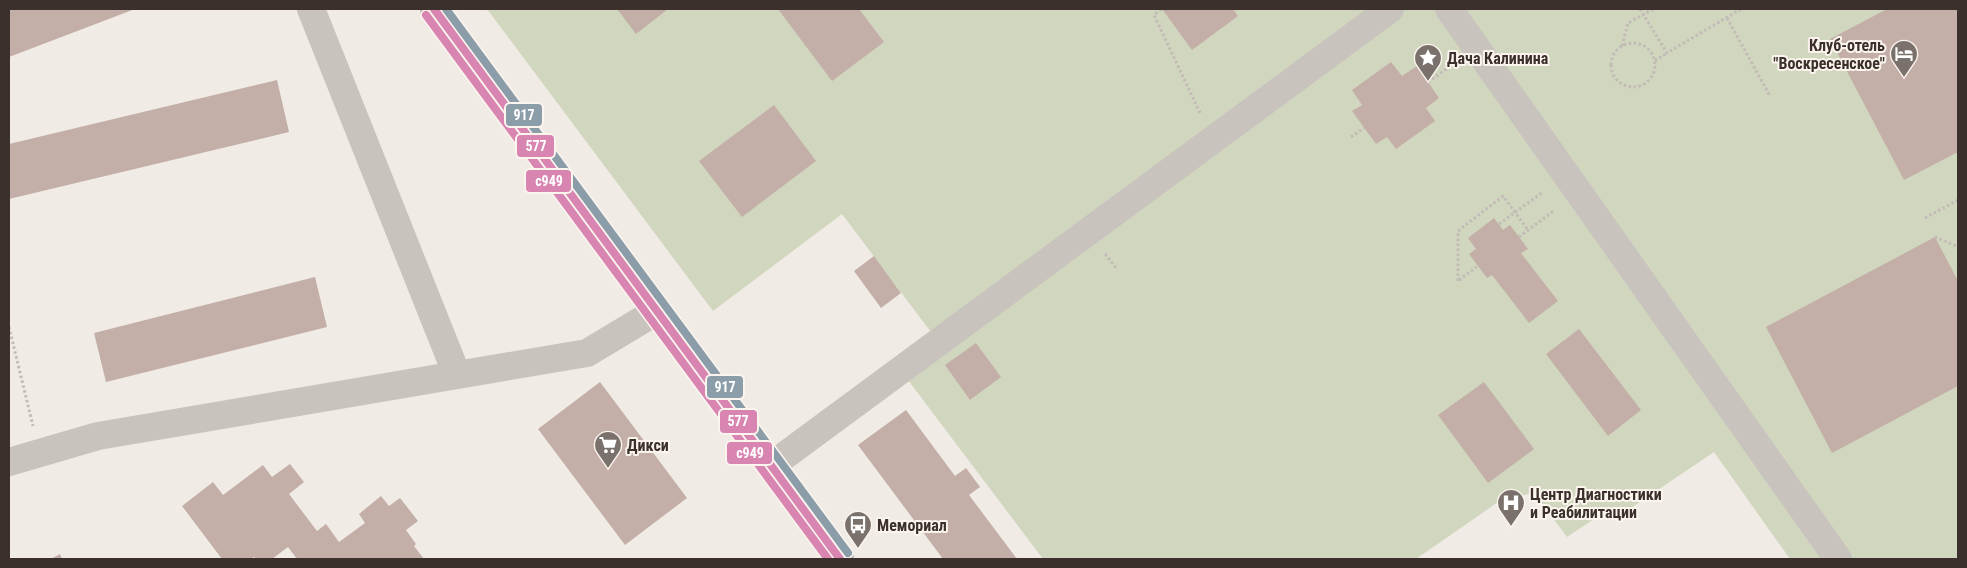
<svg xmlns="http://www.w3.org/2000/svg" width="1967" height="568" viewBox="0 0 1967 568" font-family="'Roboto Condensed',sans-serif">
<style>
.green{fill:#d1d6bf}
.building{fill:#c3afa7}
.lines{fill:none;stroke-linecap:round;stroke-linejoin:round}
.path{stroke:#c2bbb6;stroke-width:3;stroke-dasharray:2.5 2.5;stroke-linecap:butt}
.minor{stroke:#c9c3be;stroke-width:28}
.major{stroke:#b8b1ad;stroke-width:28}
.bus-1-casing{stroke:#fbf5ee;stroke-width:11}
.bus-2-casing{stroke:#fbf5ee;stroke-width:11}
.bus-3-casing{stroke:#fbf5ee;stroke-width:11}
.bus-1{stroke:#d885b1;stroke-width:8}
.bus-2{stroke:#d885b1;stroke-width:8}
.bus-3{stroke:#8c9daa;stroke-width:8}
.labels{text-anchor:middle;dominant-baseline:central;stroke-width:4;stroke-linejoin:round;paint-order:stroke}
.poi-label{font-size:16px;font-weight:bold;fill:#3b302b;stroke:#fbf5ee;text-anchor:start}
.line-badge{stroke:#fbf5ee;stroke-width:2}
.badge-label{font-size:14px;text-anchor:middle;font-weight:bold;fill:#fff}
</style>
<rect width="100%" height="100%" fill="#f0ebe5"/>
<path class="green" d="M487,9H1958V559H1790L1714,452L1616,518L1609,509L1567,537L1534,493L1501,500L1416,559H1043L908,380L946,352L842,214L713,311Z"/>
<path class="building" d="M9,9H135L9,57Z
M617,9H668L636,34Z
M778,9H859L884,42L832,81Z
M1162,9H1233L1238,16L1192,50Z
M1887,9H1958V152L1904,180L1830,39Z
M1391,62L1402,76L1417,66L1439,98L1426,108L1435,121L1396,149L1387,137L1376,144L1352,111L1362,105L1352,90Z
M277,80L289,132L9,199V144Z
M774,105L816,161L742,217L699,161Z
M1494,218L1503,230L1510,225L1528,249L1521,253L1558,301L1529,323L1492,275L1487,278L1469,254L1476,249L1468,238Z
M1935,237L1958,281V386L1832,453L1766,327Z
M874,256L901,293L881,308L854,271Z
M315,277L327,327L106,382L94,333Z
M1579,329L1641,410L1608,436L1546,354Z
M976,343L1001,377L970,400L945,365Z
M600,382L687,498L625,545L538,429Z
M1484,382L1534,449L1488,483L1438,415Z
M906,410L955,476L966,468L980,487L969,495L1017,559H943L858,445Z
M290,464L304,482L289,494L317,531L326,524L339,542L365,523L359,514L381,496L389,506L400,498L418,521L406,530L416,544L414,546L424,559H297L288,547L272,559H256L254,557L251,559H222L182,506L213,482L223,495L263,465L272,477Z
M60,554L62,559H51Z"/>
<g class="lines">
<path class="path" d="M1161,9L1154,15L1200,113
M1640,9L1667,53L1741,9
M1727,18L1770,96
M1611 65a22 22 0 1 1 44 0a22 22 0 1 1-44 0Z
M1622,46L1628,23L1653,9
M1655,61L1667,53
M1428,82L1452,65
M1351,137L1364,128
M1925,218L1958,200
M1499,224L1543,192
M1519,237L1555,210
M1935,237L1958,247
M1105,254L1117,269
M1459,280L1478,266
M1458,281V231L1503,196L1528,230
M9,327L33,426"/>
<path class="minor" d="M311,9L457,375
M1449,9L1838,559
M9,462L98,436L587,353L657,311
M772,465L1390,9"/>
<path class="major" d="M434,9L840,559"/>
<defs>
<path id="bus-1" d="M434,9L840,559"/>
<path id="bus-2" d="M426,15L828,559"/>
<path id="bus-3" d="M446,9L848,553"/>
</defs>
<use href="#bus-1" class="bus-1-casing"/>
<use href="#bus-2" class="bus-2-casing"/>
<use href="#bus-3" class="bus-3-casing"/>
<use href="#bus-1" class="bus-1"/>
<use href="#bus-2" class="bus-2"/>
<use href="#bus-3" class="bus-3"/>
</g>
<defs>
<symbol id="hotel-pin" viewBox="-11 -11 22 30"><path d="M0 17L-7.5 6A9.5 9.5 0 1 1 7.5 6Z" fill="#7a716c" stroke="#fbf5ee"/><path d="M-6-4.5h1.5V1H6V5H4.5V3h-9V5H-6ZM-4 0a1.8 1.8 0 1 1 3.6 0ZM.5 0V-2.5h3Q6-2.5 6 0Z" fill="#fff"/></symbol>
<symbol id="sight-pin" viewBox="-11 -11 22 30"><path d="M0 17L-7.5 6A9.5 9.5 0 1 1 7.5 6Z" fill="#7a716c" stroke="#fbf5ee"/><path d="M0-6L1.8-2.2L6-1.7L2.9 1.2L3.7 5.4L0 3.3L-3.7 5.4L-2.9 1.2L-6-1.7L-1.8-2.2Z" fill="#fff"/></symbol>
<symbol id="supermarket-pin" viewBox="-11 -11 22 30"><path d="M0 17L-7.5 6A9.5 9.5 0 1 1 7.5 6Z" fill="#7a716c" stroke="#fbf5ee"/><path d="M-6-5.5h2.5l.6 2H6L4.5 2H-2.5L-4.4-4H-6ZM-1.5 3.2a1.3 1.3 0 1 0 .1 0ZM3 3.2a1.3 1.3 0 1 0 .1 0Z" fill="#fff"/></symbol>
<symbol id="hospital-pin" viewBox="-11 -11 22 30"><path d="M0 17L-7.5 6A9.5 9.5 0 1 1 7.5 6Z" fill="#7a716c" stroke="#fbf5ee"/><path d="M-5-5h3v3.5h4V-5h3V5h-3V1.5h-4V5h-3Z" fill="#fff"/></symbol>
<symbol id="bus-pin" viewBox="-11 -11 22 30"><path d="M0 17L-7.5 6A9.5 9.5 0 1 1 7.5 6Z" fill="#7a716c" stroke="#fbf5ee"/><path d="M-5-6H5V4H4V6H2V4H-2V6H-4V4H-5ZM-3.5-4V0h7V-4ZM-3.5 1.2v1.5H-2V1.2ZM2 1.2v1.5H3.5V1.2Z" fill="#fff"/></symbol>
</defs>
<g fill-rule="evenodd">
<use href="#hotel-pin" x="1888" y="38" width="32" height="43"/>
<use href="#sight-pin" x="1412" y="42" width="32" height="43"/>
<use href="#supermarket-pin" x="592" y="429" width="32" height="43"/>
<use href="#hospital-pin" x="1495" y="487" width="32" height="43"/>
<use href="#bus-pin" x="842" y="509" width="32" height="43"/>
</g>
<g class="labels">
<g class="poi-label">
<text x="1885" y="45" text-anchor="end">Клуб-отель<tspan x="1885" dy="18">"Воскресенское"</tspan></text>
<text x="1447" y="58">Дача Калинина</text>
<text x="627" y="445">Дикси</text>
<text x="1530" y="494">Центр Диагностики<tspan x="1530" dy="18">и Реабилитации</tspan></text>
<text x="877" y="525">Мемориал</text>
</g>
</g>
<g class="line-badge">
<rect x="505" y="103" width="38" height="24" rx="5" fill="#8c9daa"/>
<rect x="516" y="134" width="39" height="24" rx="5" fill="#d885b1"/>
<rect x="525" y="169" width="47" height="24" rx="5" fill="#d885b1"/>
<rect x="706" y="375" width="38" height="24" rx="5" fill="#8c9daa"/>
<rect x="719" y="409" width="39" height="25" rx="5" fill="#d885b1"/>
<rect x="726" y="441" width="47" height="24" rx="5" fill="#d885b1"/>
</g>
<g class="badge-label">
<text x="524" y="120">917</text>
<text x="536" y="151">577</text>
<text x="549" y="186">с949</text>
<text x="725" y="392">917</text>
<text x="738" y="426">577</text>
<text x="750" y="458">с949</text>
</g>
<rect width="1967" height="568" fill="none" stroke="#3b302b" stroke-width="20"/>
</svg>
